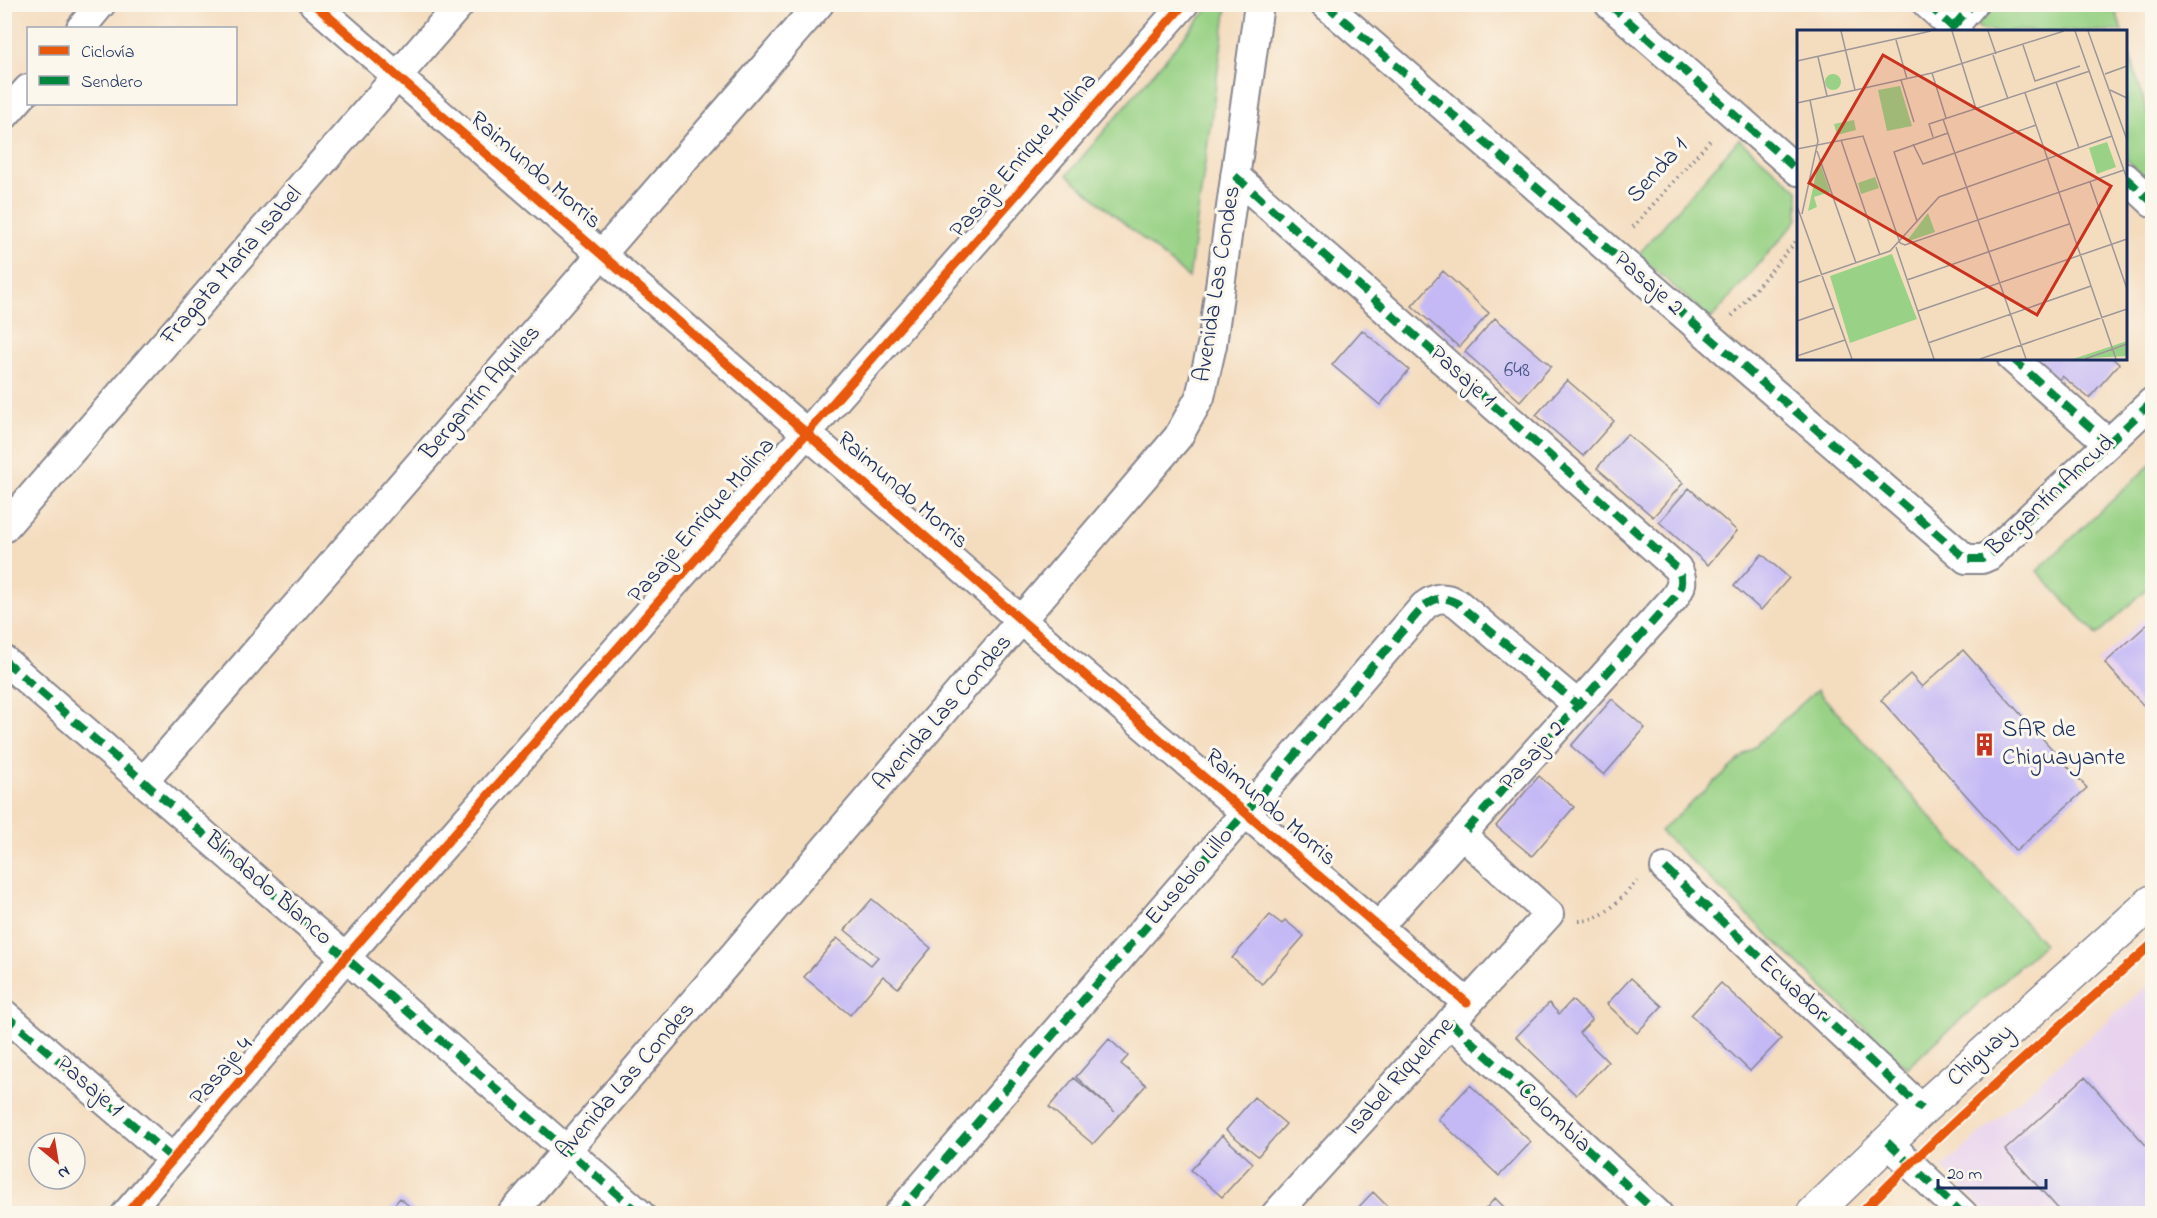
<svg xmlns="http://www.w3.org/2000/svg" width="2157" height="1218" viewBox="0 0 2157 1218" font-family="'Indie Flower',sans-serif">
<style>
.built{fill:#e8d2ee}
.green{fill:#99d286;stroke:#5a8072;stroke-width:1.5}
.building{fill:#c5b9f5}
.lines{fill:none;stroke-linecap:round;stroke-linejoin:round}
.street-casing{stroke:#88868e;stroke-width:32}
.secondary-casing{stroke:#88868e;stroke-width:36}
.path{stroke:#88868e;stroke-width:4;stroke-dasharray:1.5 4.5;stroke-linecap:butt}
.street{stroke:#fff;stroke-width:28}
.secondary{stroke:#fff;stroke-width:33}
.quiet{stroke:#00873e;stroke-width:8;stroke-dasharray:15 8;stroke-linecap:butt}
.cycleway-casing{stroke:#fbf7ec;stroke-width:13}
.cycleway{stroke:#e8590c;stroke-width:9}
.labels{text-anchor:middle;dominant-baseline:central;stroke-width:6;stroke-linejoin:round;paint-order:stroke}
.number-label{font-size:21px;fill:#465284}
.street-label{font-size:24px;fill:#1b2f5e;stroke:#fbf7ec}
.poi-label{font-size:24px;fill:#1b2f5e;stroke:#fbf7ec;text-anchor:start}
.inset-road{fill:none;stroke:#9d9798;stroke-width:1.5}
.view{fill:#c8321e;fill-opacity:0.15;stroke:#c8321e;stroke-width:3}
.inset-edge{fill:none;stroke:#1b2f5e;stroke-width:3}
</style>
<rect width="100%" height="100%" fill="#fbf7ec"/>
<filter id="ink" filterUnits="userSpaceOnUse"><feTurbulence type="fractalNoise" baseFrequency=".0167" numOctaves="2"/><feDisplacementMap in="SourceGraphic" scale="12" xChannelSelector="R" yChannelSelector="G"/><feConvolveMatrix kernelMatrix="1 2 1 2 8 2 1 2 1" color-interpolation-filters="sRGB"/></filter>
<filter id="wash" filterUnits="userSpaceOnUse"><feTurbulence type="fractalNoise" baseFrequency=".008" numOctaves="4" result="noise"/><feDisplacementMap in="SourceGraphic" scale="24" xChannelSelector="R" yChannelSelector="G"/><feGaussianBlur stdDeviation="1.35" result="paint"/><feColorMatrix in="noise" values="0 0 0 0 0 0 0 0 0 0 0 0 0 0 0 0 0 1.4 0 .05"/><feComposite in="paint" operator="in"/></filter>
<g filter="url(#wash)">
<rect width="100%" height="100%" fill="#f4dcbe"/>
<path class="built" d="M2152,611V723L2097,662Z
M2152,981V1213H1988L1942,1168Z"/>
<path class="green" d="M1211,5H1227L1189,278L1067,175Z
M1989,5H2114L2122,31H1983L1973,22Z
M2126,42L2152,128V184L2126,159Z
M1739,139L1798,190V219L1711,319L1638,255Z
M2152,463V584L2097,635L2037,571Z
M1817,690L2044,944L1907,1068L1660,831Z"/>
<g id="blocks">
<path class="building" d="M1443,271L1489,313L1459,347L1412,306Z
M1495,318L1551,366L1520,401L1465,352Z
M1362,330L1409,370L1380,405L1332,365Z
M2034,358H2112L2119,364L2089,398L2062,376L2059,380Z
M1567,380L1614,421L1583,456L1536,415Z
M1627,434L1683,483L1653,517L1597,468Z
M1689,488L1737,531L1708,565L1659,522Z
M1762,554L1789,578L1761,610L1734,586Z
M2152,620V715L2105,663Z
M1963,650L2087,788L2016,851L1881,700L1910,674L1922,687Z
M1612,699L1645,728L1604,775L1571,746Z
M1539,776L1574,807L1532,856L1496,826Z
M872,899L931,948L898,988L883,976L850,1015L804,977L837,938L871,965L878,957L845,930Z
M1270,915L1282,924L1285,920L1304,936L1262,984L1232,958Z
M1631,978L1662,1006L1637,1033L1607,1004Z
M1721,983L1781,1039L1750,1071L1691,1015Z
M1572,1000L1592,1020L1579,1033L1608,1062L1576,1095L1516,1037L1549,1003L1559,1014Z
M1109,1039L1128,1056L1121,1064L1146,1085L1093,1144L1049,1107L1074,1078L1115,1112L1076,1077Z
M2085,1077L2152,1152V1214H2063L2005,1150Z
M1470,1085L1531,1142L1499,1176L1438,1119Z
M1254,1097L1286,1124L1258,1156L1226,1130Z
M1222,1135L1253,1163L1222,1197L1191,1170Z
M1373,1192L1395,1214H1352Z
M400,1198L418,1214H386Z
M1495,1198L1511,1214H1481Z"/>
</g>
</g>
<g filter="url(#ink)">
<use href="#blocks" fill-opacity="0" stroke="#88868e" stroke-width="1.5"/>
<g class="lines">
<defs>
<path id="street" d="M314,4L1022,621L1467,1003
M1325,4L1966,559H1982L1989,556L2152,402
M1609,4L1798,171
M1927,4L1958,32
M1953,27L1973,4
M81,28L101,4
M4,116L28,89
M1235,176L1677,568C1684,580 1682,587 1674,598L1378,927
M2126,178L2152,202
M2012,358L2108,443
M4,528L460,4
M4,660L640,1214
M144,781L819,4
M1665,868L1922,1109
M4,1014L173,1159
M1450,1022L1658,1214
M1887,1142L1963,1214
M126,1214L346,957L1184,4
M512,1214L1178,437L1200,397L1212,345L1259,4
M898,1214L1424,606C1436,597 1444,596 1457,603L1578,705
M1276,1214L1549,914L1462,835"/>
<path id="secondary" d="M1813,1214L1922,1109L2152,902"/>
</defs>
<use href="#street" class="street-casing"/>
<use href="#secondary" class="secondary-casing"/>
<path class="path" d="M1633,227L1712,138
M1732,316L1798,239
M1579,921C1605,920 1620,899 1637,881"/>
<use href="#street" class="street"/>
<use href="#secondary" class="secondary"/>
<path class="quiet" d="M1325,4L1966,559H1982L1989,556L2152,402
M1609,4L1798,171
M1927,4L1958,32
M1953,27L1973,4
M1235,176L1677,568C1684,580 1682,587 1674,598L1462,835
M2126,178L2152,202
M2012,358L2108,443
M4,660L640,1214
M1665,868L1922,1109
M4,1014L173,1159
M1450,1022L1658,1214
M1887,1142L1963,1214
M1278,1211L1281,1214
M898,1214L1424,606C1436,597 1444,596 1457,603L1578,705"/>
<defs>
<path id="cycleway" d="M314,4L1022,621L1467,1003
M126,1214L346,957L1184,4
M1860,1214C1953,1119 2054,1032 2152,944"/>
</defs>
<use href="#cycleway" class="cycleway-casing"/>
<use href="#cycleway" class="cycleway"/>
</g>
</g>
<defs>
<symbol id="building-bare" viewBox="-9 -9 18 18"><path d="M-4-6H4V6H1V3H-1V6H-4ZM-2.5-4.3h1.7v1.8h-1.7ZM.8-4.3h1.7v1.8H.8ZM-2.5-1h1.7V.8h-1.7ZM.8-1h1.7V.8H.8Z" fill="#c8321e" stroke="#fbf7ec" stroke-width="2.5" paint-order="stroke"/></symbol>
</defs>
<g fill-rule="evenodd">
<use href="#building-bare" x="1968" y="728" width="33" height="33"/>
</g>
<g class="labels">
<g class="number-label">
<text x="1517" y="371">648</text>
</g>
<g class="street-label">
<text transform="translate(1024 156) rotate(-49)">Pasaje Enrique Molina</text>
<text transform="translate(535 171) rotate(41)">Raimundo Morris</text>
<text transform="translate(1658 171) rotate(-48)">Senda 1</text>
<text transform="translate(232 266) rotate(-49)">Fragata María Isabel</text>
<text transform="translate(1218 284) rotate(-81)">Avenida Las Condes</text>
<text transform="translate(1648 284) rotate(41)">Pasaje 2</text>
<text transform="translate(1462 377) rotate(42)">Pasaje 1</text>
<text transform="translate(481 393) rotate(-49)">Bergantín Aquiles</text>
<text transform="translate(902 491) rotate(41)">Raimundo Morris</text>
<text transform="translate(2051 496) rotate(-43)">Bergantín Ancud</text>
<text transform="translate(702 521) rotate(-49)">Pasaje Enrique Molina</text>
<text transform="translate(943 713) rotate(-49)">Avenida Las Condes</text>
<text transform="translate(1533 756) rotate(-48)">Pasaje 2</text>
<text transform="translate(1270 808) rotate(41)">Raimundo Morris</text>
<text transform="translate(1190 877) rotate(-49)">Eusebio Lillo</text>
<text transform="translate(268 889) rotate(41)">Blindado Blanco</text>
<text transform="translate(1793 989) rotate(43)">Ecuador</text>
<text transform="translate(1981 1056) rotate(-42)">Chiguay</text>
<text transform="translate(222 1072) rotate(-49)">Pasaje 4</text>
<text transform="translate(1400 1077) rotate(-48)">Isabel Riquelme</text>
<text transform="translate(626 1081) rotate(-49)">Avenida Las Condes</text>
<text transform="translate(89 1087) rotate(41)">Pasaje 1</text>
<text transform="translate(1554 1118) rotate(43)">Colombia</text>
</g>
<g class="poi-label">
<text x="2002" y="730">SAR de<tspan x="2002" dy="28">Chiguayante</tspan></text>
</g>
</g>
<g transform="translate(1797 30)">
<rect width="330" height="330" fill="#f4dcbe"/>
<path d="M28 52a8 8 0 1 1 16 0a8 8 0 1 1-16 0ZM103,56L115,96L90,101L81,60ZM57,90L59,100L40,105L37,94ZM310,112L319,137L300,144L292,118ZM22,130L33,162L17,167L20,177L11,181ZM78,147L82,158L64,164L61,153ZM131,183L138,202L109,212ZM95,224L120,289L53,313L33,246ZM330,311V326L276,329Z" fill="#99d286"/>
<path class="inset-road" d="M44,1L58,60M155,1L179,79M191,1L199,24M278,1L330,149M291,1L330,110M99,10L110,49M226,15L238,51L283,36M196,25L211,69M21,27L30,66M0,31L134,1M135,43L149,88M308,44L330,36M104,50L117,92M259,52L282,118M313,60L330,68M228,63L319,329M0,73L135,43L267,1M146,89L229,329M136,107L132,94L293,41M44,110L83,225M116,114L126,134L239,95M0,119L66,106L103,213L108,215L327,140M20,121L59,233M293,152L330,259M0,176L55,329M5,184L21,111L13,70M120,191L97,122L151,103M99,217L137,329M110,250L272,194M0,253L93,221L142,167L315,106M121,281L330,209M0,291L37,278M131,313L294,256M0,326L48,310M183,329L330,279M288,329L330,314"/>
<path class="view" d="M86,25L314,156L240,285L12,153Z"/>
<rect width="330" height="330" class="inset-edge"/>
</g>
<rect width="2157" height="1218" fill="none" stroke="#fbf7ec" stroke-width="24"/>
<rect x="27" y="27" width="210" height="78" fill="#fbf7ec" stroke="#a1a7b3" stroke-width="1.5"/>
<rect x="39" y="46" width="30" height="9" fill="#e8590c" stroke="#a1a7b3" stroke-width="1.5"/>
<text x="81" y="57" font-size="18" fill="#1b2f5e">Ciclovía</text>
<rect x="39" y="76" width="30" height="9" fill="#00873e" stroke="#a1a7b3" stroke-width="1.5"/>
<text x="81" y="87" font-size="18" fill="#1b2f5e">Sendero</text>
<g transform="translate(57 1161) rotate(150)"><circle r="28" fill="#fbf7ec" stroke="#a1a7b3" stroke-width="1.5"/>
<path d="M0-4.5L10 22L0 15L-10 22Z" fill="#c8321e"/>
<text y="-9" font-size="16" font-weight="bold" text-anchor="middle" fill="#1b2f5e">N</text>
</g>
<path d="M1938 1179v9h108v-9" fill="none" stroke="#1b2f5e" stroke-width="3"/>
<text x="1947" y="1179" font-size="18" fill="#1b2f5e" stroke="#fbf7ec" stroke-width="4.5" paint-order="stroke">20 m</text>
</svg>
